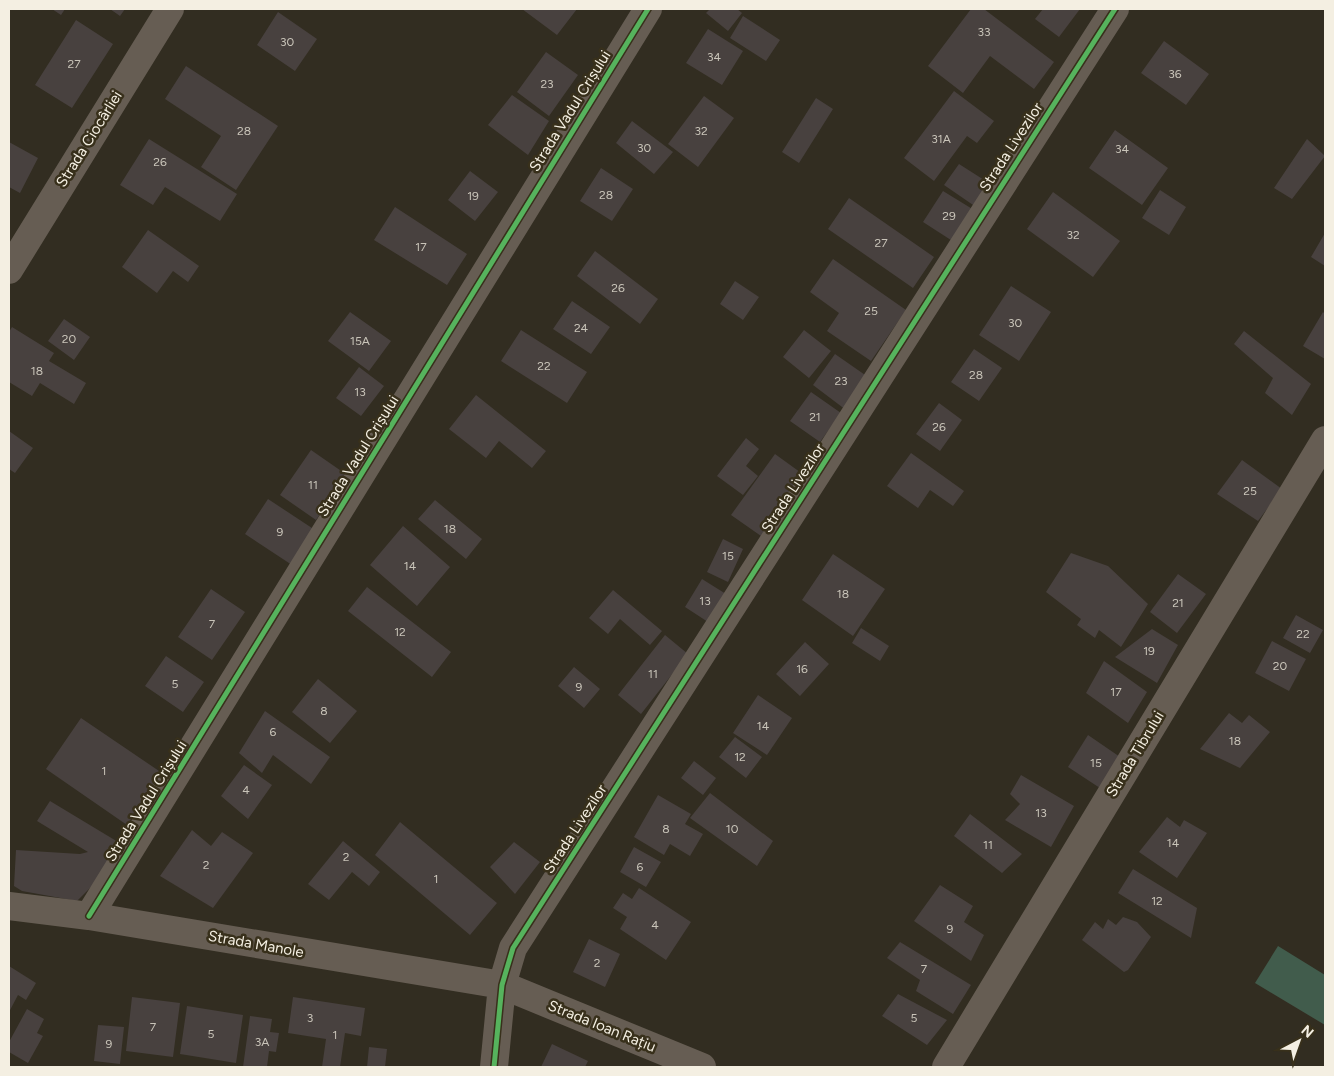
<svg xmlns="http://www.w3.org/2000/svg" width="1334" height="1076" viewBox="0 0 1334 1076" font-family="Figtree,sans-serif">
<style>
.green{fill:#415c4c}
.building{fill:#48413f}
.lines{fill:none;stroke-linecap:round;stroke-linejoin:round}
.minor{stroke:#665d53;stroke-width:28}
.cycleway-casing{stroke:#38301b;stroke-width:8}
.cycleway{stroke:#56b35d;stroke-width:5}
.labels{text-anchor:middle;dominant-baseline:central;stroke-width:5;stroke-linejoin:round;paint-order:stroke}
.number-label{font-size:12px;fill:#c9c4b9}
.street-label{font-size:15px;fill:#f4efe2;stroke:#38301b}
</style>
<rect width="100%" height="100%" fill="#322d21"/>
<path class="green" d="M1278,946L1325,975V1025L1255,983Z"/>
<path class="building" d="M52,9H65L61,15Z
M110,9H125L120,16Z
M522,9H577L557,35Z
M710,9H737L742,13L728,31L706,13Z
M971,9H984L1054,62L1034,89L990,56L963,93L928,66Z
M1043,9H1080L1059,37L1035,19Z
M278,12L317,39L295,71L257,45Z
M743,16L780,40L766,61L730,38Z
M76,20L113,44L72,108L35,85Z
M708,29L743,51L722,85L686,63Z
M1164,41L1209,74L1186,105L1141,73Z
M546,52L578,75L549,116L517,92Z
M186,66L278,126L236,190L201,167L221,136L165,99Z
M954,91L994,121L977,143L967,136L934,181L904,158Z
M512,95L549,121L528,155L488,125Z
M704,96L734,118L698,167L668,144Z
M816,98L833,109L799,163L782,152Z
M632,121L673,152L654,174L616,143Z
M1115,130L1168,168L1142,205L1089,168Z
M149,139L237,194L220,221L165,187L153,205L120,185Z
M1307,139L1325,156L1292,199L1274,188Z
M9,142L38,158L20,193L9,187Z
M959,164L992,185L976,207L944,185Z
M601,168L633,189L612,221L580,201Z
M470,171L498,192L475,221L448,200Z
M1160,190L1186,207L1169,235L1142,218Z
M943,191L974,210L954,242L923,222Z
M1053,192L1120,241L1093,277L1027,229Z
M849,198L934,257L913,288L828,229Z
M395,207L467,254L447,285L374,240Z
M148,230L199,266L188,282L173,271L157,293L122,267Z
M1325,233V266L1311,257Z
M595,251L658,299L640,324L577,276Z
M833,259L906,310L871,361L827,331L839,313L810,292Z
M735,281L759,297L743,320L720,304Z
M1011,286L1051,312L1019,361L979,335Z
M572,301L610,327L591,354L553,329Z
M350,312L391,341L369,371L328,341Z
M1323,312L1325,314V359L1303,346Z
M64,319L90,337L74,360L48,341Z
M12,327L54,353L49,361L86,383L74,404L40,383L32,396L9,382V332Z
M521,330L587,372L567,403L501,361Z
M804,330L831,351L809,378L783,357Z
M1244,331L1311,384L1292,415L1265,393L1273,378L1234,344Z
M974,349L1002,368L979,401L951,382Z
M835,354L868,377L846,410L813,385Z
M359,367L384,386L361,416L336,398Z
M811,392L841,413L820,442L790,421Z
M476,395L546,451L532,468L499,441L486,458L449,429Z
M939,403L962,420L940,451L916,434Z
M9,431L33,448L15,473L9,469Z
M746,438L759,449L746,466L758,476L743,495L717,476Z
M311,450L347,475L316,520L280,495Z
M911,453L964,491L953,506L930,490L918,508L887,486Z
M775,454L804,475L761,536L731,515Z
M1242,460L1282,489L1258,521L1217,494Z
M268,499L315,530L292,565L245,534Z
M435,500L482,539L466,559L418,519Z
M403,526L450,567L417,606L370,565Z
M723,539L743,549L728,582L707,572Z
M1071,553L1108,566L1148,604L1121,647L1099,630L1095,638L1077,625L1081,619L1046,592Z
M833,554L885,589L853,636L802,600Z
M1178,574L1206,594L1177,633L1150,612Z
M702,579L726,594L708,622L685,607Z
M367,587L451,652L432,677L348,611Z
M211,589L245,612L212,660L178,637Z
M613,590L662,631L650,645L620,619L608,634L589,618Z
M1296,615L1323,630L1310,653L1283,638Z
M861,628L889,646L880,661L852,643Z
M1152,629L1178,645L1157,683L1115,657Z
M665,635L688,654L641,714L618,695Z
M1272,641L1306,659L1289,691L1255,673Z
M805,642L829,664L800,696L776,674Z
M166,656L204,682L183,712L145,686Z
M1104,661L1147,692L1128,723L1086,693Z
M574,667L600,689L584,708L558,686Z
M318,679L357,711L330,743L292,712Z
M758,695L792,718L767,755L733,733Z
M265,711L330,757L311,784L273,755L262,773L239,753Z
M1229,713L1242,723L1249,715L1270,732L1240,768L1200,749Z
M81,718L162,773L127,825L46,769Z
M1088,735L1123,759L1106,792L1068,767Z
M735,737L762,757L746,778L719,757Z
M694,761L716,778L703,795L681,778Z
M244,765L272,785L248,819L221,796Z
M1021,775L1074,806L1051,847L1005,820L1020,804L1010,794Z
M710,793L773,841L757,866L690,818Z
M658,795L691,814L685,824L703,834L690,856L670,844L664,855L634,837Z
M50,801L123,845L107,871L77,901L22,891L14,886L16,850L80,854L88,852L37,821Z
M970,814L1022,854L1002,873L954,836Z
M1167,817L1180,827L1184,820L1207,833L1177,878L1139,852Z
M400,822L497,903L470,935L375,855Z
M192,830L211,846L222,832L253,853L213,908L160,876Z
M343,841L380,872L369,886L352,872L329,900L308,884Z
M514,842L540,862L515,894L490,867Z
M634,847L661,862L646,887L620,872Z
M1133,869L1197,908L1191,938L1118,893Z
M940,885L973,906L964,922L984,935L971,961L914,921Z
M639,888L691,922L666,960L620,929L627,917L613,908L623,893L632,899Z
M1123,917L1137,922L1151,937L1128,970L1124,972L1082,940L1095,922L1103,929L1108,919L1116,925Z
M589,939L620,954L605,987L573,972Z
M900,942L971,985L953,1014L916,991L920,980L887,958Z
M9,966L36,983L26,1000L18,995L9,1012Z
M898,994L947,1020L927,1045L882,1016Z
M132,997L180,1003L173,1057L126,1051Z
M293,997L365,1008L361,1036L345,1033L340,1067H322L326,1039L288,1033Z
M187,1006L243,1015L236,1063L180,1054Z
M27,1009L44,1019L37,1033L43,1036L28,1063L9,1052V1042Z
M250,1016L272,1019L270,1032L279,1033L276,1052L269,1051L267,1067H243Z
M98,1025L124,1027L120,1064L94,1061Z
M552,1044L588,1061L585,1067H541Z
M369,1047L387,1049L385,1067H367Z"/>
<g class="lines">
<path class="minor" d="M9,270L170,9
M9,906L89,916L502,985L702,1067
M89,916L648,9
M494,1067L502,985L513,948L1115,9
M946,1067L1325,440"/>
<defs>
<path id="cycleway" d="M89,916L648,9
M494,1067L502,985L513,948L1115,9"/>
</defs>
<use href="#cycleway" class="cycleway-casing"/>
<use href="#cycleway" class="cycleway"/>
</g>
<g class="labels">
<g class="number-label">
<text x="984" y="32">33</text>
<text x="287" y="42">30</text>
<text x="714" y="57">34</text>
<text x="74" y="64">27</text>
<text x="1175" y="74">36</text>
<text x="547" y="84">23</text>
<text x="244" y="131">28</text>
<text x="701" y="131">32</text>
<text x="941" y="139">31A</text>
<text x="644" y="148">30</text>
<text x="1122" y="149">34</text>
<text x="160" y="162">26</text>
<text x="606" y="195">28</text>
<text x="473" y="196">19</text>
<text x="949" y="216">29</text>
<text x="1073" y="235">32</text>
<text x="881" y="243">27</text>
<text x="421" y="247">17</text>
<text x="618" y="288">26</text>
<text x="871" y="311">25</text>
<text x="1015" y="323">30</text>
<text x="581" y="328">24</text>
<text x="69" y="339">20</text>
<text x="360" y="341">15A</text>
<text x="544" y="366">22</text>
<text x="37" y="371">18</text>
<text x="976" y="375">28</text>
<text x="841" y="381">23</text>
<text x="360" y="392">13</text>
<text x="815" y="417">21</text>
<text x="939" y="427">26</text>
<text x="313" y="485">11</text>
<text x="1250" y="491">25</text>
<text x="450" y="529">18</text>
<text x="280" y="532">9</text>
<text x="728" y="556">15</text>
<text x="410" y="566">14</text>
<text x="843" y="594">18</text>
<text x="705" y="601">13</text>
<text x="1178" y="603">21</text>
<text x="212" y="624">7</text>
<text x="400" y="632">12</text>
<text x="1303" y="634">22</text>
<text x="1149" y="651">19</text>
<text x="1280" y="666">20</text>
<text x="802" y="669">16</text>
<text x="653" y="674">11</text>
<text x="175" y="684">5</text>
<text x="579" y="687">9</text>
<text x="1116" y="692">17</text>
<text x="324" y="711">8</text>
<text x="763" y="726">14</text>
<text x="273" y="732">6</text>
<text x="1235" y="741">18</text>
<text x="740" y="757">12</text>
<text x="1096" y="763">15</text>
<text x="104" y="771">1</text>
<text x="246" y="790">4</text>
<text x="1041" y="813">13</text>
<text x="666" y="829">8</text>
<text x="732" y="829">10</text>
<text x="1173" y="843">14</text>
<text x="988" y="845">11</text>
<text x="346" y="857">2</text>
<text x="206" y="865">2</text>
<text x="640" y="867">6</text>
<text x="436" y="879">1</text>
<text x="1157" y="901">12</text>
<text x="655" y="925">4</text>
<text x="950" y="929">9</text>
<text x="597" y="963">2</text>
<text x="924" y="969">7</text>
<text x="310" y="1018">3</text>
<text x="914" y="1018">5</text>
<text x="153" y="1027">7</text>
<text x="211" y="1034">5</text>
<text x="335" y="1035">1</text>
<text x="262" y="1042">3A</text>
<text x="109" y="1044">9</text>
</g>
<g class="street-label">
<text transform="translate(570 111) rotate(-58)">Strada Vadul Crișului</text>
<text transform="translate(89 139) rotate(-58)">Strada Ciocârliei</text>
<text transform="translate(1011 147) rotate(-57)">Strada Livezilor</text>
<text transform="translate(358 456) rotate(-58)">Strada Vadul Crișului</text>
<text transform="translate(793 488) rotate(-57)">Strada Livezilor</text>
<text transform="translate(1135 754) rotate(-59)">Strada Tibrului</text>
<text transform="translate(146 801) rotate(-58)">Strada Vadul Crișului</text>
<text transform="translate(575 829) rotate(-57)">Strada Livezilor</text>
<text transform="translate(256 944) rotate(10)">Strada Manole</text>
<text transform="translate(602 1026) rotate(22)">Strada Ioan Rațiu</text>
</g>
</g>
<rect width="1334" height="1076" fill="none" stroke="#f4efe2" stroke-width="20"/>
<g transform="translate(1299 1041) rotate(41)" stroke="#38301b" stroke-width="4" paint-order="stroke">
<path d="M0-4L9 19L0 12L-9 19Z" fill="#f4efe2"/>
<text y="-8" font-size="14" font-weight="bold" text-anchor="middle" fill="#f4efe2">N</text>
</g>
</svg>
